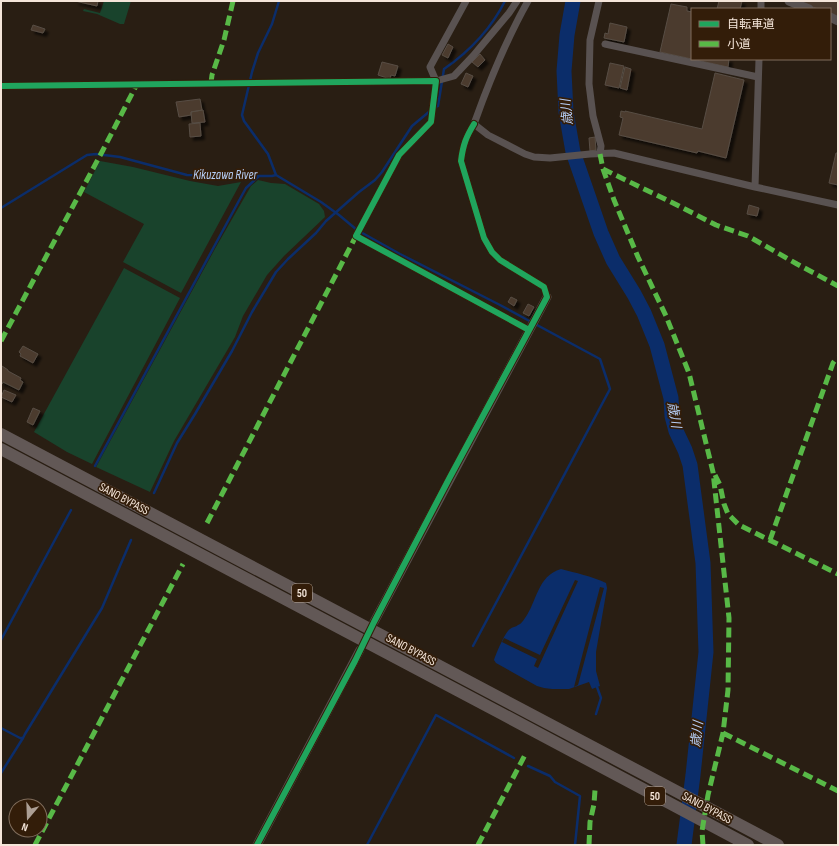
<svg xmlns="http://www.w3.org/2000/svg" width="839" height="846" viewBox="0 0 839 846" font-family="'Sofia Sans Condensed','Noto Sans JP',sans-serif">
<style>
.green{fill:#19432c}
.water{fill:#0b2d6a}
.pier{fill:#291e13}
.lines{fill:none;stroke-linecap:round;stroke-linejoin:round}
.stream{stroke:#0b2d6a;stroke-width:2.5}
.river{stroke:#0b2d6a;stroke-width:15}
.building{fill:#4c3b2e;stroke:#574d44;filter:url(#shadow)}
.minor{stroke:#595251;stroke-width:7}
.tertiary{stroke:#595251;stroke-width:9}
.trunk{stroke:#625856;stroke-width:12}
.quiet{stroke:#58b947;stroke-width:5;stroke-dasharray:10 5;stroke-linecap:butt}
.cycleway-casing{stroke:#331d09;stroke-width:8}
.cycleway{stroke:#20a55d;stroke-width:6}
.labels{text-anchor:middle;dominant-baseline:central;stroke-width:3.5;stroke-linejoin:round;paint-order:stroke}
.shield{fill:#331d09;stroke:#baa99b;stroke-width:1}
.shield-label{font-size:11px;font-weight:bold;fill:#f4e5d9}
.street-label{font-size:12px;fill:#f4e5d9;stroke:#331d09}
.water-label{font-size:13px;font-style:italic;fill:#b7cff7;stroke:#331d09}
</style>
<defs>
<filter id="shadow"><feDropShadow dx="3.5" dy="3.5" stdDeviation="1" flood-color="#0009"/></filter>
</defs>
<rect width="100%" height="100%" fill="#291e13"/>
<path class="green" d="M104,1H131L124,24H120L97,14L83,11L84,9L100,13Z
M100,161L133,167L190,181L218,186L241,182L181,293L123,262L144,224L84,192Z
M258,180L271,183L285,184L319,204L324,211L325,217L284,256L267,275L243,316L235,337L174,441L150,492L96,467L216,247L251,186Z
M124,268L180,298L92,464L67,452L34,432Z"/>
<path class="water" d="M561,569C576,573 591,576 606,583L607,588L596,652V671L600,686L592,689L589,682L569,689H552L544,688L537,686L496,663L494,660C496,654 505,632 510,629C512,627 516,627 518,625C521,624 523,621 525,618C537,602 537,576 561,569Z"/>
<path class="pier" d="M575,580L578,581L538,668L534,666L537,659L502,642L504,638L540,655Z
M600,587L604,588L578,685L574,687Z"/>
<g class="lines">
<path class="stream" d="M434,108L438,106L444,69C470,51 491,29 505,1
M276,175L321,202L339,215L357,230L400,254L500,305L600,359L610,389L473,646
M1,208L87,155L96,154L120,157L187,175L234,176H272L276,175L268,154L244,121L242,115L252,72L258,53L272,24L279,1
M95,466L241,197L246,188L259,176
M154,493L177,443L195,414L232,351L252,312L276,272L288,259L316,233L326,221L359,192L375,180L382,172L412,126L430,111
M1,640L71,510
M596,714L601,698L597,687
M1,728L20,738H23L25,734L102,608L131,540
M528,766L550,776L555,782L580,796L575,845
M1,773L23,738
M367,845L436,715L514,758"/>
<path class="river" d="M573,1L567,35L564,71L566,112L573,152L601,233L613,260L634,294L644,313L657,345L671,398L672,416L676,431L685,450L690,465L703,563L706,652L693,775L684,845"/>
</g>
<path class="building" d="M75,1H98L97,6Z
M719,1H742L740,9H717Z
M797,1H838V17L830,14V9H818Z
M671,4L687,7V11L692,12V59H729L728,67L660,52Z
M610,23L627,27L624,42L604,38L605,33L608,34Z
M33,25L45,29L43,33L31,30Z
M448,44L453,47L448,58L442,55Z
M480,54L485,60L478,67L472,62Z
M382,62L398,66L395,76L391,75L390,79L378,75Z
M610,63L624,66L619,88L605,85Z
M625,67L631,69L627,90L620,88Z
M466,73L473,76L468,87L461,84Z
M715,73L744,80L726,158L698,151L697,153L619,135L623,118L620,117L621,111L625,112V111L702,129Z
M200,99L202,110L191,112V115L179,117L176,102Z
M203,110L205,122L192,123L191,112Z
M200,123L201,136L190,137L189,124Z
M595,137L596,150L590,151L589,138Z
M836,153H838V185L829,183Z
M749,205L759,208L757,216L747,214Z
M511,297L517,300L514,306L508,302Z
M528,304L534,307L529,316L523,313Z
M23,346L38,354L33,363L20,356L21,354L19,352Z
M2,366L8,370V371L21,378L20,380L23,382L19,390L3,382L2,384L1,383V369Z
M4,390L16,395L12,402L1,397Z
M33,408L40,411L33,425L27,422Z"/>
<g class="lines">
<path class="minor" d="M466,1L430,67L436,81L454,76L473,56L509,13L517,1
M528,1C506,40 489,82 474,124L488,135L525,154L534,157L550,158L590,154L614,153L755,187
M599,1L590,40L589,84L593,116L601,146L600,154
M761,9V1
M605,44L758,77
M759,59L755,187L838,205
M1,86L436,81L431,122L399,155L356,236L529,330
M474,124C466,137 463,145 461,161L484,238L492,252L500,260L544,287L547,297"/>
<path class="tertiary" d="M789,1L809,9
M830,17L838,21
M374,622L547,297
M257,845L360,650"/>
<path class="trunk" d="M1,434L778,845
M1,449L504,715L748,845"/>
<path class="quiet" d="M211,83L212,75L224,40L233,1
M600,154L603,169L614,200L638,257L666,316L689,373L713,472L729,618L728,690L723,733L708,795L702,831L703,845
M603,169L677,205L716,225L748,236L797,264L838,286
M1,341L103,150L137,84
M715,475L720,485L724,504L728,514L739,525L838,574
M207,523L356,236
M770,540L833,363L836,359L838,358
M723,733L838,791
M35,845L183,564
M478,845L526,753
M589,845L590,822L594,804L595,790"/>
<defs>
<path id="cycleway" d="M1,86L436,81L431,122L399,155L356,236L529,330
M257,845L355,661L374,622L450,477L547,297L544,287L500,260L492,252L484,238L461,161C463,145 466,137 474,124"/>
</defs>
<use href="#cycleway" class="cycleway-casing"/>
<use href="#cycleway" class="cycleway"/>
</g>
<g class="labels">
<g class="shield">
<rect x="292" y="584" width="20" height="18" rx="3"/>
<rect x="645" y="787" width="20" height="18" rx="3"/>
</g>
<g class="shield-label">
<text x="302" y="593">50</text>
<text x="655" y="796">50</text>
</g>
<g class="street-label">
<text transform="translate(124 499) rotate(28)">SANO BYPASS</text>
<text transform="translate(411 650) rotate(28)">SANO BYPASS</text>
<text transform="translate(707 808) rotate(28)">SANO BYPASS</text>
</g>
<g class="water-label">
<text transform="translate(567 112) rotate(-96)">歳川</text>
<text x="225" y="175">Kikuzawa River</text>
<text transform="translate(674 415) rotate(80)">歳川</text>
<text transform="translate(697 734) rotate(-83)">歳川</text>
</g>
</g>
<rect width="839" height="846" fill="none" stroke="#f4e5d9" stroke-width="4"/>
<rect x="691" y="8" width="140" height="52" fill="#331d09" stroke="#806d5c"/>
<rect x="699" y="21" width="20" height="6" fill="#20a55d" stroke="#806d5c"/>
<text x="727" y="28" font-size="12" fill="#f4e5d9">自転車道</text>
<rect x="699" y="41" width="20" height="6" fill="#58b947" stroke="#806d5c"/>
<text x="727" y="48" font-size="12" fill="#f4e5d9">小道</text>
<g transform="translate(28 818) rotate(199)"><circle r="19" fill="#331d09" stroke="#806d5c"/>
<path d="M0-3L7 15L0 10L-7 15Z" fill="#ad9f94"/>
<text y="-6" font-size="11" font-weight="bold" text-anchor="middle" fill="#f4e5d9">N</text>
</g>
</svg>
